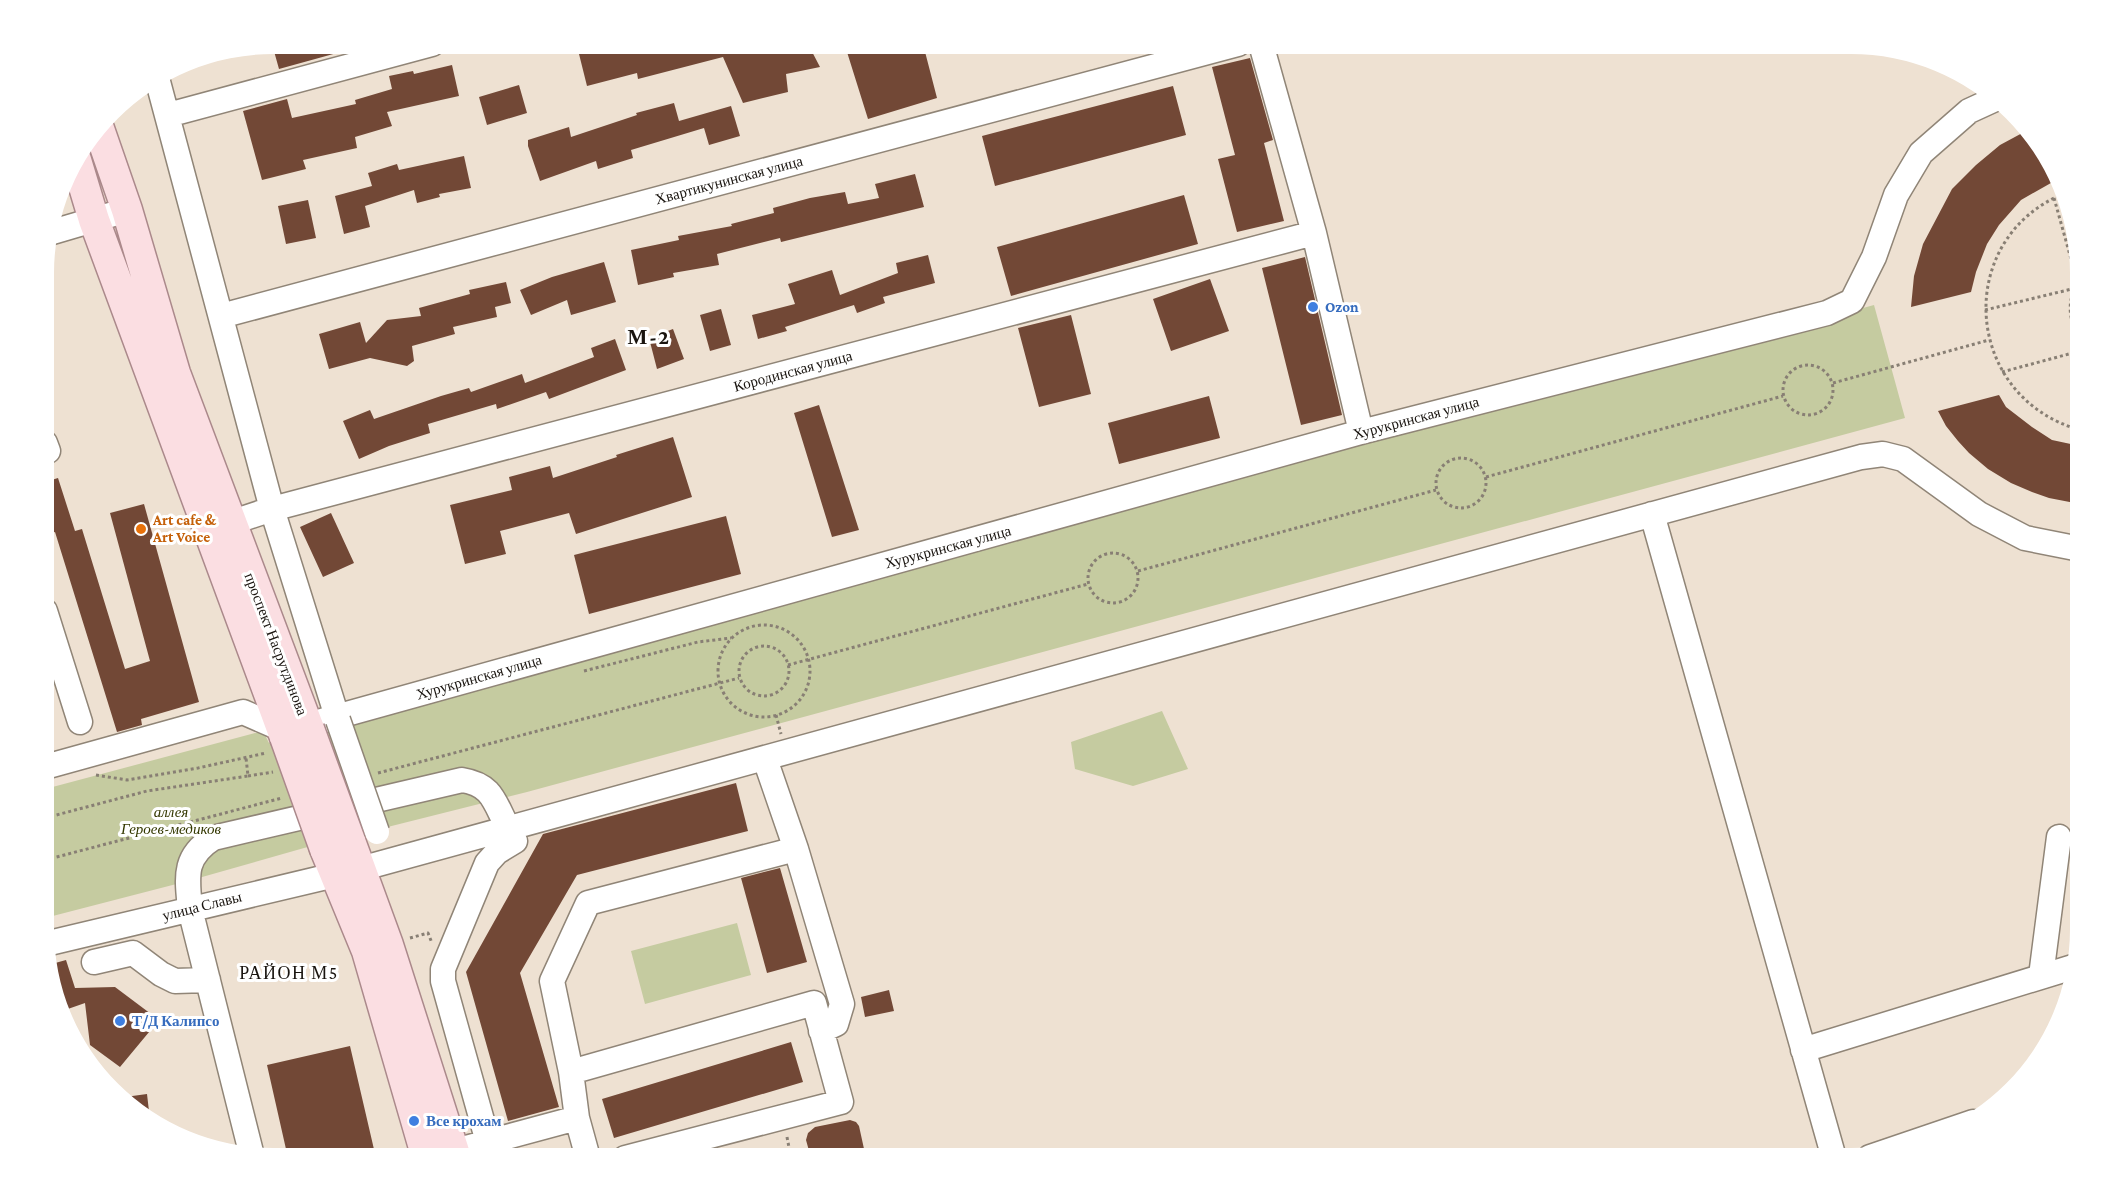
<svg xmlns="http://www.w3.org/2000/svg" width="2124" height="1202" viewBox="0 0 2124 1202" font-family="'Crimson Pro',serif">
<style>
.green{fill:#c5cba0}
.building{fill:#724836}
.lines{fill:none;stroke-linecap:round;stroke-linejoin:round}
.minor-casing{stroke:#908577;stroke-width:27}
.major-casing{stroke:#ab898b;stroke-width:33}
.path{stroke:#887f74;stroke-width:3;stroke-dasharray:3 3;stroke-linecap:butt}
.minor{stroke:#fff;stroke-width:24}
.major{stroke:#fbdee2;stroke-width:30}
.minor-bridge-casing{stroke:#908577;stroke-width:27;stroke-linecap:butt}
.major-bridge-casing{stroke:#ab898b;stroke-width:33;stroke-linecap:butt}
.minor-bridge{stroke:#fff;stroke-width:24}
.major-bridge{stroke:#fbdee2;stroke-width:30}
.shop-dot{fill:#3f7fe0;stroke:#fff;stroke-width:2}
.food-dot{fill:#e8710a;stroke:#fff;stroke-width:2}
.labels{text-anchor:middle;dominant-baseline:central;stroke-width:6;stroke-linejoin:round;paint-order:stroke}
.street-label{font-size:15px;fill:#19140f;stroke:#fff}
.shop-label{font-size:15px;font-weight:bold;fill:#366cbe;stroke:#fff;text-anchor:start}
.food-label{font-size:15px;font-weight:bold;fill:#c56008;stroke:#fff;text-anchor:start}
.park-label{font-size:15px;font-style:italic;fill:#343800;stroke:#fff}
.quarter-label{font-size:18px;letter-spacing:1.5px;fill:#19140f;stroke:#fff}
.district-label{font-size:21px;font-weight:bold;letter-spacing:1.5px;fill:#19140f;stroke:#fff}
</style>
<rect width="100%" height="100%" fill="#eee1d2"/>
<path class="green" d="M1874,305L1905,418L527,792L304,848L188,881L45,918V789L263,731L269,743Z
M1162,711L1188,769L1133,786L1075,769L1071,742Z
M737,923L751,975L645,1004L631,951Z"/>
<path class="building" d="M272,44H355V48L279,69Z
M634,44H808L820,67L786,74L788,92L743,103L723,57L638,79L637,73L587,86L579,54L609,46L610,50Z
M881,44H923L937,98L868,119L847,52Z
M1250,58L1273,140L1264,143L1284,221L1237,232L1218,159L1235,155L1212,67Z
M452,65L459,96L387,112L392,126L355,137L357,148L303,160L306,169L262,180L243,111L287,99L292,118L356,104L355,100L392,89L389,76L413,71L414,74Z
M519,85L527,113L487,125L479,97Z
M1173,86L1186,135L995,186L982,136Z
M674,103L679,121L731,106L740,136L709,145L704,128L631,150L633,158L598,169L596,161L540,181L528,146V140L569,127L571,137L637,115L636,113Z
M2026,131L2042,146L2058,179L2021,200L1999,225L1987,244L1976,272L1971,292L1911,307L1914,276L1923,244L1952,189L1976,165L2000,145Z
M464,156L471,188L439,194L440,197L417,203L414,190L365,206L370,227L344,234L335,196L372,186L368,173L397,164L399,170Z
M915,174L924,207L781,242L780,238L717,254L719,265L673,273L674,277L638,285L631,250L679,240L678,236L732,226L731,224L774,213L773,208L810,198L845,192L848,204L879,198L875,184Z
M1184,195L1198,244L1011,296L997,247Z
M308,200L316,238L286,244L278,206Z
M928,255L935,283L883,297L885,303L857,313L854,305L785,327L787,331L758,339L752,315L795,304L788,284L832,270L840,295L898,273L896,263Z
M1305,257L1342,415L1301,425L1262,268Z
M604,262L616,302L571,315L567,300L531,315L520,290L552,277Z
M1210,279L1229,331L1171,351L1153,299Z
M506,282L511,303L495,307L497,317L453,327L455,334L412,346L414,361L407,366L370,358L329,369L319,334L360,322L366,343L387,320L421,316L419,308L470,294L469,290Z
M721,309L731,345L710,351L700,315Z
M1071,315L1091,394L1039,407L1018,328Z
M673,329L684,359L657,369L649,338Z
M615,339L626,370L549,399L546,392L497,409L496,404L428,424L430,433L389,446L359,459L343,421L370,410L374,419L441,396L469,388L471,392L522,374L525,383L594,357L591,348Z
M1999,395L2006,407L2032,427L2052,440L2080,446V504L2049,498L2032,492L2011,483L1988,469L1969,453L1958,441L1946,426L1938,411Z
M1209,396L1220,438L1119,464L1108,423Z
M819,405L859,530L832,537L794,413Z
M673,437L692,497L576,534L569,513L500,531L506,554L465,564L450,505L512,490L509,477L550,466L553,478L617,457L616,455Z
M58,478L75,531L82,529L125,669L150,661L110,513L144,504L199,702L141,719L142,725L117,732L55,532L45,535V482Z
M331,513L354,563L323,577L300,527Z
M726,516L741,574L589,614L574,555Z
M736,783L748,831L577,875L520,973L559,1107L508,1121L466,972L543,834Z
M780,868L807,962L767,973L741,878Z
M66,960L75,988L115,987L159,1020L120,1067L90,1045L85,1003L65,1010L48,965Z
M889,990L894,1011L865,1017L861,997Z
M791,1042L803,1082L614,1138L602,1099Z
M350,1046L376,1158H288L267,1065Z
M147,1094L150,1120L125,1097Z
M850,1120L856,1122L859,1126L866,1158H811L806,1140L808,1133L815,1127Z"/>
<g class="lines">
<defs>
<path id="minor" d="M1261,44L1314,233L1361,432
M157,78L272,509L338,720
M168,115L432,44
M49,233L127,210
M221,316L1238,44
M45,443L48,451
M1652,514L1834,1158
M215,528L272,509L1314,233
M45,611L80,722
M765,759L796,849L842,1004L836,1024L821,1031
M45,767L243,712L282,729L307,725L1361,432L1827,313L1852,301L1874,257L1896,195L1921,153L1969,111L1993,100
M45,944L360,869L1861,457L1883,454L1903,459L1979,514L2025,538L2080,549
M94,962L133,953L161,974L175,981L208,980
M2041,976L2059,837
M1803,1050L2073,967
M571,1072L814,1003L841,1102L625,1158
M577,1118L588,1158
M488,1142L443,981V969L487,863L497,852L515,841
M252,1156L190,909C187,877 183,857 213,838L462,780C493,785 494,802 508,828
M436,1156L577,1118L571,1072L552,981L588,903L796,849
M1870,1157L1973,1122"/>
<path id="major" d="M99,129L127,210L175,373L309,729
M76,160L94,220L285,737
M350,841L388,945L456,1158
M325,849L367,951L427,1158"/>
</defs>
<use href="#minor" class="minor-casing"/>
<use href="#major" class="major-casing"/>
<path class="path" d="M2065,193C1952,239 1963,397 2080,430
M2054,198L2078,284
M2080,282C2065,299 2069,322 2080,339
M1985,310L2076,288
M1783 390a25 25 0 1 1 50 0a25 25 0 1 1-50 0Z
M2002,372L2080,351
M1833,383L1989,340
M1436 483a25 25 0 1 1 50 0a25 25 0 1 1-50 0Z
M1486,477L1783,396
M1088 578a25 25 0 1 1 50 0a25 25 0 1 1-50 0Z
M1138,571L1436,490
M718 671a46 46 0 1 1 92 0a46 46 0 1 1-92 0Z
M739 671a25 25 0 1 1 50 0a25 25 0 1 1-50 0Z
M788,665L1088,584
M584,671L698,642L731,638
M776,715L781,734
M378,773L739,678
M96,775L127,780L198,768L266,753
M248,776L273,772
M45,818L147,791L248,776L246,758
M45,860L282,798
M410,938L428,933L432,943
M787,1137L791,1158"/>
<use href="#minor" class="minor"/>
<use href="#major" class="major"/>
<defs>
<path id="minor-bridge" d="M338,720L377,832"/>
<path id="major-bridge" d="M309,729L350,841
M285,737L325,849"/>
</defs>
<use href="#minor-bridge" class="minor-bridge-casing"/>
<use href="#major-bridge" class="major-bridge-casing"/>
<use href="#minor-bridge" class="minor-bridge"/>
<use href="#major-bridge" class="major-bridge"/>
</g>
<g class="shop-dot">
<circle cx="1313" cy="307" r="6"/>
<circle cx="120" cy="1021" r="6"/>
<circle cx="414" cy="1121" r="6"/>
</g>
<circle class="food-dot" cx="141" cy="529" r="6"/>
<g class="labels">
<g class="street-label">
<text transform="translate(729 180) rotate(-15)">Хвартикунинская улица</text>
<text transform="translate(793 371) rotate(-15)">Кородинская улица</text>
<text transform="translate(1416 418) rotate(-15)">Хурукринская улица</text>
<text transform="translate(948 547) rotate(-15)">Хурукринская улица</text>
<text transform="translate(276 644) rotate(69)">проспект Насрутдинова</text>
<text transform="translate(479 677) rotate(-16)">Хурукринская улица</text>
<text transform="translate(202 906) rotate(-14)">улица Славы</text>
</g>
<g class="shop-label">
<text x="1325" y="307">Ozon</text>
<text x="132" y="1021">Т/Д Калипсо</text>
<text x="426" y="1121">Все крохам</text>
</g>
<g class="food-label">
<text x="153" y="520">Art cafe &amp;<tspan x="153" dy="17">Art Voice</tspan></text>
</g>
<g class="park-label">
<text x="171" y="812">аллея<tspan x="171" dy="17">Героев-медиков</tspan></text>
</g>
<g class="quarter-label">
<text x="289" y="973">РАЙОН М5</text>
</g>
<g class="district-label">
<text x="649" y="337">М-2</text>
</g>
</g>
<path d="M0 0H2124V1202H0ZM273 54H1851A219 219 0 0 1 2070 273V929A219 219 0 0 1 1851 1148H273A219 219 0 0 1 54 929V273A219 219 0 0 1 273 54Z" fill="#fff" fill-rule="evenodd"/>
</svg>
